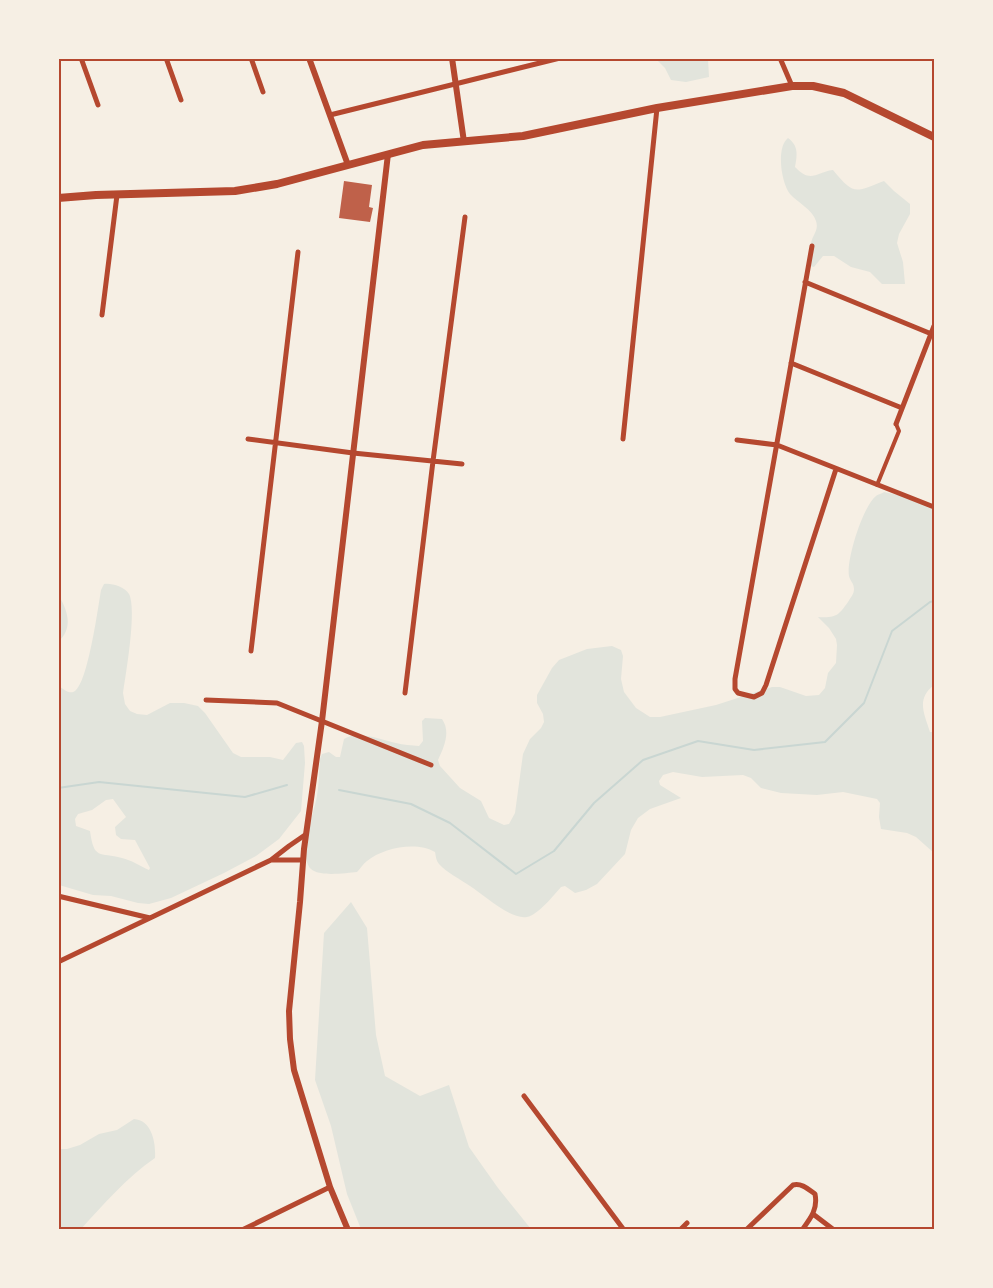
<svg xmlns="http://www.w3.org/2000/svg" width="993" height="1288" viewBox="0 0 993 1288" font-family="Cabin,sans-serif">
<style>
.green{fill:#e2e4dc;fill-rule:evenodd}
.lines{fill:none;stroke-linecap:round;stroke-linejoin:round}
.stream{stroke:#c9d6d2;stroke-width:2}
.building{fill:#bf614a}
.pedestrian{stroke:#b5482f;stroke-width:4}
.minor{stroke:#b5482f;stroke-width:5}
.tertiary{stroke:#b5482f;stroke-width:6}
.primary{stroke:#b5482f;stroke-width:8}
.neatline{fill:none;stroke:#b5482f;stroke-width:2}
</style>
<rect width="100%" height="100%" fill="#f6efe4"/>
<path class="green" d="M656,59H708L709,77L686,82L671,80L665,68Z
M788,138C799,146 797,155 795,167C811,184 816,172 833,170C854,195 854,193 884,181L894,191L910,204V214L899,234L897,243L903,262L905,284H882L870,272L851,267L834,256H823L814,267L810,266C810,258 810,250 811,243C813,234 819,230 816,221C812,209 798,203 790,194C781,183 776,147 788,138Z
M884,492L902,496L934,509V685C916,699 924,713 930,732H934V853L916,837L907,833L881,829L879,817L880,803L877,799L843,792L817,795L781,793L761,788L751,778L743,775L702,777L673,772L663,775L659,781L660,785L681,798L650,809L638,818L631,830L625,854L597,884L586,890L575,893L565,886L561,887C554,895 538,915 527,917C510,920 483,894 470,886C460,879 447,873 439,864C436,860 436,857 435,852C416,841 383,848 367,861C363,864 360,869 357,872C346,873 319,877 311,869C298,857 314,812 317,796C319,784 319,771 320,759L322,754L329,752L336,757H340L344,739C359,730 380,740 396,743C403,745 412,745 419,746L423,741L422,721L425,718L442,719C451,732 444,747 438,760L440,766L460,788L481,801L489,818L504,825L509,824L515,813L523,754L530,739L541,728L544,722L543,714L537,703V695L552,668L559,660L587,649L612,646L621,650L623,656L621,679L624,692L636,708L650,717H660L716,705L772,687H780L806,696L819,695L825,688L828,673L836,663L837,645L836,639L829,628L818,617C836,618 838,616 848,602C851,597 854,594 854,589C854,583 850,581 849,576C846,560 863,506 876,496C877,495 883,493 884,492Z
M104,584C112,583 125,587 129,594C137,609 126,673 123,693L125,704L130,711L137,714L147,715L170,703H184L198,706L205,713L233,753L241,757H270L283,760L296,743L302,742L304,746L305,763L301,811L279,839L256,856L224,873L171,898L149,904L138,903L111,896L93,895L59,885V686C63,689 70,695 75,691C88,682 98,608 101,590ZM113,799L126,817L115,827L116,835L121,839L135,840L150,868L149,870C140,866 131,860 122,858C99,852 94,860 90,831L76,826L75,819L78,814L92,810L106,800Z
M59,596C68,611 73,628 59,641Z
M351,902L367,928L376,1035L385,1076L420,1096L449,1085L469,1147L498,1188L531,1229H361L347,1194L331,1126L315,1080L324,933Z
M134,1119C152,1120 156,1143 155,1158C127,1177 103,1205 81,1229H59V1149H67L80,1145L99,1134L117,1130Z"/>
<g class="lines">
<path class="stream" d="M58,788L99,782L245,797L287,785
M339,790L411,804L450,823L516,874L554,851L594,803L643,760L698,741L754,750L825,742L864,703L892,631L930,602L934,601"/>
</g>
<path class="building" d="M344,181L372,185L369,207L373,208L370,222L339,218Z"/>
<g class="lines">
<path class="pedestrian" d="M877,485L899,431L896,424"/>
<path class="minor" d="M81,58L98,105
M166,58L181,100
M251,58L263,92
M780,58L792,86
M330,115L560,58
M812,246L735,679V689L738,693L754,697L762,693L766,685L836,469
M805,282L934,335
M102,315L117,195
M791,363L902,408
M896,424L934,326
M248,439L353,453L462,464
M623,439L657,108
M737,440L777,445L934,507
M251,651L298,252
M405,693L433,461L465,217
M206,700L277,703L431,765
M272,860H303
M58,896L150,918
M58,962L271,860L289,846L305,835
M524,1096L624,1230
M813,1214L834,1230
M242,1230L330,1187
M680,1230L687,1223
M746,1230L793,1185C802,1183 808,1189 815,1194C818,1209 811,1218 802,1230"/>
<path class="tertiary" d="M309,58L348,165
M452,58L464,142
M348,1230L330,1187L294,1070L290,1039L289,1011L300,902L304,849L322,721L388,154"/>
<path class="primary" d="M58,198L96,195L235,191L277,184L423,145L523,136L657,108L792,86H813L844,93L934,137"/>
</g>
<rect width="993" height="1288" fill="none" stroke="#f6efe4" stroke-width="120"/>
<rect x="60" y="60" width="873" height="1168" class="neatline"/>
</svg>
